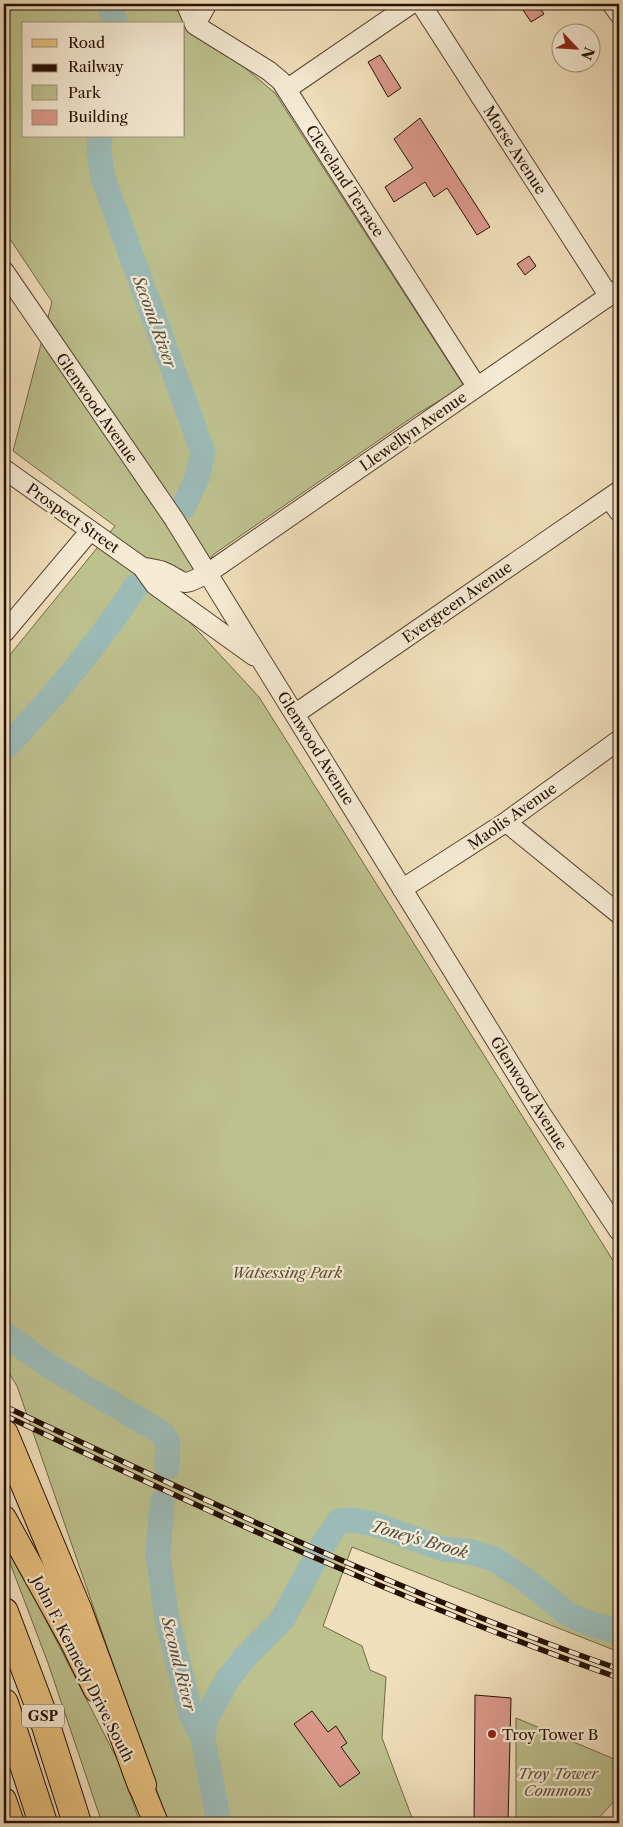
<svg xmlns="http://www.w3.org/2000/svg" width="623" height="1827" viewBox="0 0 623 1827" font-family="'Libre Caslon Text',serif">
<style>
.green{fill:#bdc18e;stroke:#726849;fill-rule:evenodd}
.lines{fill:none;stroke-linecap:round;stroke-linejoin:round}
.river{stroke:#9cbbb7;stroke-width:25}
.building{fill:#db998c;stroke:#261004}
.minor-casing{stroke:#584432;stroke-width:21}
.major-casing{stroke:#261004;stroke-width:26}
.highway-casing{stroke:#261004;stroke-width:30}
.minor{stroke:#f5ead3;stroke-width:19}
.major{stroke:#e8c07e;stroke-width:24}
.highway{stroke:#e8c07e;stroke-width:28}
.rail-casing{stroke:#261004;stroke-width:5.5}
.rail{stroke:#f5ead3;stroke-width:4;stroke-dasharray:11;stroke-linecap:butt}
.poi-dot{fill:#8f2418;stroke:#f5ead3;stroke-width:2}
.labels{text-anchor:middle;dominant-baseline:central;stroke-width:4.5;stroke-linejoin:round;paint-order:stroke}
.shield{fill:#f5ead3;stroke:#645142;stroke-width:1}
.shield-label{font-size:14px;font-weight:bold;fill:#261004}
.street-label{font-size:15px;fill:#261004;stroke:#f5ead3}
.park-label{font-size:15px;font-style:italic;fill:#5b4e34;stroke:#f5ead3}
.poi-label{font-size:15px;fill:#261004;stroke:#f5ead3;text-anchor:start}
.water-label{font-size:16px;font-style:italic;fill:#4f4c43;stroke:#f5ead3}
</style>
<rect width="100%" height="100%" fill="#f0dfbb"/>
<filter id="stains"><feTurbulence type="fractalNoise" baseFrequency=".004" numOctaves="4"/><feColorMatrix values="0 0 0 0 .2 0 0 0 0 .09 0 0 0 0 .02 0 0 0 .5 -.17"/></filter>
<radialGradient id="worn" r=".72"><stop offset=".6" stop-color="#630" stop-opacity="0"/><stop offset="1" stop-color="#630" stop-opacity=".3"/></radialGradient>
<path class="green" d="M4,4H169L275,93L464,386L417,414L214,554L175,606L259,697L619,1270V1652L352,1547L323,1626L362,1646L370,1670L386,1677L382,1738L414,1823H168L17,1386L4,1365V662L115,526L13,451L52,302L4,230ZM24,24H184V136H24Z
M4,1538L120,1765L140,1823H102L48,1663L4,1547Z
M516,1718L619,1761V1796L594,1823H516Z"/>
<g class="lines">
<path class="river" d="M109,4L116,24
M100,136L99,151L103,178L203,452L197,478L184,506
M4,749C52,699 98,644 136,586
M4,1334L49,1366L162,1433L168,1442L167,1468
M162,1502L158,1555L167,1619L191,1714L203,1738L219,1823
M203,1738L205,1721L227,1680L246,1656L282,1620L324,1543L339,1521L353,1520L374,1524L443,1549L471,1552L494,1559L527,1581L568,1614L591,1624L619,1631"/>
</g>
<path class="building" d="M533,4H537L544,14L531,22L523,10Z
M380,55L401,88L388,97L368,62Z
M420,118L490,227L477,235L447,188L434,197L425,182L394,202L385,187L413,168L394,139Z
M529,256L536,266L525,275L517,264Z
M475,1695L511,1698L508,1823H474Z
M312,1711L328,1732L336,1726L347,1743L341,1747L360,1773L340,1787L294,1724Z"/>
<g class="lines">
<defs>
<path id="minor" d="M186,4L195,25L269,71L281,81L477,387
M421,4L609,296
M612,4L619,14
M195,25L207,4
M287,89L411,4
M4,271L174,519L540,1112L619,1231
M4,469L142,567L155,585L254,656
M609,498L619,512
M142,567C148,568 156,569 162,571C188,582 178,589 208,573L619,289
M4,633L90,531
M295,714L619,491
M506,822L619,914
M402,889L506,822L619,740"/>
<path id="major" d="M4,1518L72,1641L96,1690
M134,1769L156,1823
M4,1800L12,1823"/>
<path id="highway" d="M4,1434L78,1611L142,1785
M4,1612L41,1710L77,1823
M4,1703L43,1823"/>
</defs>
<use href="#minor" class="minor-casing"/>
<use href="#major" class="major-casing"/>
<use href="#highway" class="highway-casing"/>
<use href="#minor" class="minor"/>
<use href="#major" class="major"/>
<use href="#highway" class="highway"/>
<defs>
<path id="rail" d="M4,1406C206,1501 408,1596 619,1669
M4,1415C206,1511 408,1604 619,1678"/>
</defs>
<use href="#rail" class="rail-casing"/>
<use href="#rail" class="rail"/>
</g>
<circle class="poi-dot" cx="492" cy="1734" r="5"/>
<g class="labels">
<rect class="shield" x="22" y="1704.5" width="42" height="23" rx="4"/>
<g class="shield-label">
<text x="43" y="1716">GSP</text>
</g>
<g class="street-label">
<text transform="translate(515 150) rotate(57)">Morse Avenue</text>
<text transform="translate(345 181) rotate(57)">Cleveland Terrace</text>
<text transform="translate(97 408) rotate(55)">Glenwood Avenue</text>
<text transform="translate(413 431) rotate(-35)">Llewellyn Avenue</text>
<text transform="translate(73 518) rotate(35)">Prospect Street</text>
<text transform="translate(457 602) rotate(-35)">Evergreen Avenue</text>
<text transform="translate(316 748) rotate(58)">Glenwood Avenue</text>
<text transform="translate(512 816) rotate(-35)">Maolis Avenue</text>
<text transform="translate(529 1093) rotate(58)">Glenwood Avenue</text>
<text transform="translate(83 1669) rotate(63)">John F. Kennedy Drive South</text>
</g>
<g class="park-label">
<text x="287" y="1272">Watsessing Park</text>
<text x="558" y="1773">Troy Tower<tspan x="558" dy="17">Commons</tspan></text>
</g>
<g class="poi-label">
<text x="502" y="1734">Troy Tower B</text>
</g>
<g class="water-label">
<text transform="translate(155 322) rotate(70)">Second River</text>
<text transform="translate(420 1539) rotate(16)">Toney's Brook</text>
<text transform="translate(179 1664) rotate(76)">Second River</text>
</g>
</g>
<rect width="623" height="1827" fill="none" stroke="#f0dfbb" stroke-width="20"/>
<rect x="5" y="5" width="613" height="1817" fill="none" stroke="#261004" stroke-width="2.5"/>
<rect x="10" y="10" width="603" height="1807" fill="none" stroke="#261004"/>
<rect x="22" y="22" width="162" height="115" fill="#f5ead3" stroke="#a29380"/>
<rect x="32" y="39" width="25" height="8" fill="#e8c07e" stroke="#a29380"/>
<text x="68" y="48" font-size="15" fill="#261004">Road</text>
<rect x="32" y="64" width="25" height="8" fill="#261004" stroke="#a29380"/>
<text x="68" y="72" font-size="15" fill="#261004">Railway</text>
<rect x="32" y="85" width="25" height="15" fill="#bdc18e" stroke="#a29380"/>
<text x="68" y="98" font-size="15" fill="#261004">Park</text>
<rect x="32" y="110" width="25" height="15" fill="#db998c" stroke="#a29380"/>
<text x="68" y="122" font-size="15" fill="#261004">Building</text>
<g transform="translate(576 48) rotate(115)"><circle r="24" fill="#f5ead3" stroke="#a29380"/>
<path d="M0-4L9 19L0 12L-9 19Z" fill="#8f2418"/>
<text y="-8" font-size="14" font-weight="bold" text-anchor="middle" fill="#261004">N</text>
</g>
<rect width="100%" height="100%" filter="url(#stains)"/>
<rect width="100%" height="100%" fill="url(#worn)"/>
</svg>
